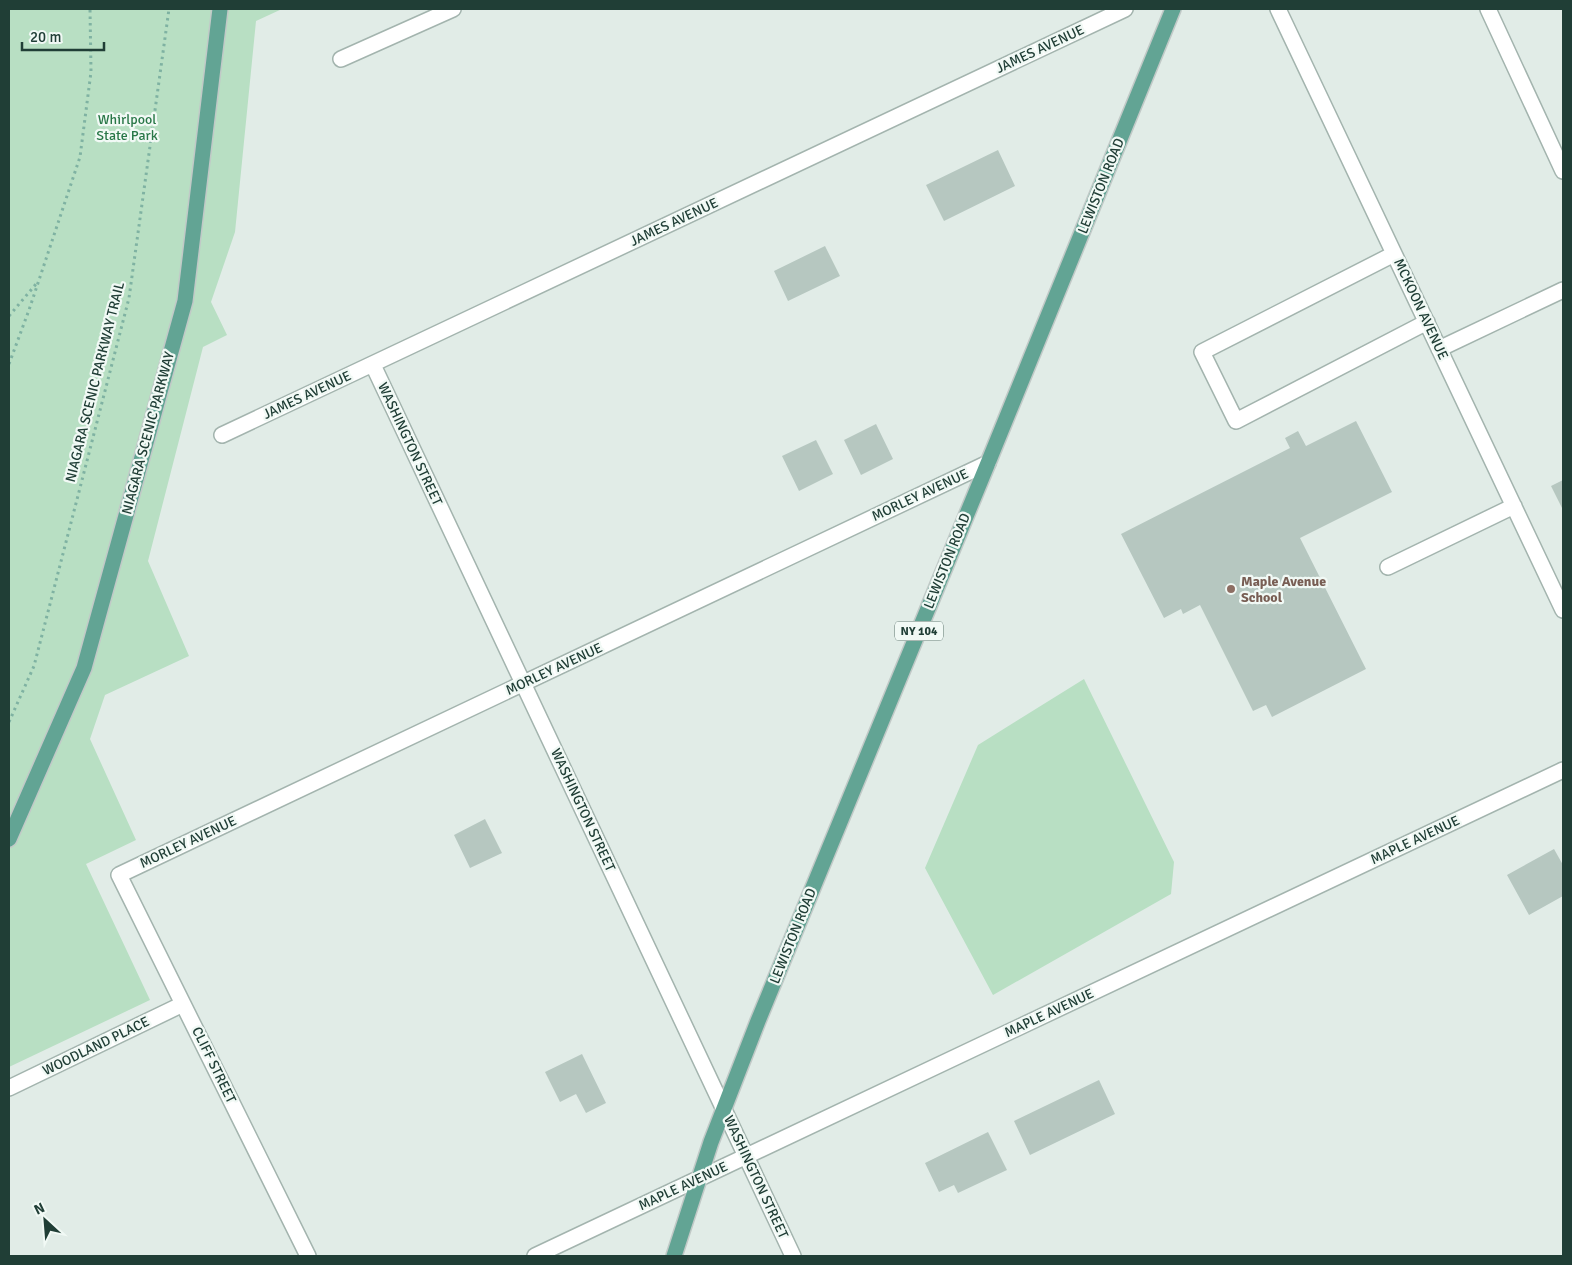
<svg xmlns="http://www.w3.org/2000/svg" width="1572" height="1265" viewBox="0 0 1572 1265" font-family="Signika,sans-serif">
<style>
.green{fill:#b8dfc3}
.building{fill:#b6c7c0}
.lines{fill:none;stroke-linecap:round;stroke-linejoin:round}
.minor-casing{stroke:#a3b4ae;stroke-width:18}
.major-casing{stroke:#c1c9c7;stroke-width:18}
.path{stroke:#7fb2a2;stroke-width:3;stroke-dasharray:2.5 4;stroke-linecap:butt}
.minor{stroke:#fff;stroke-width:15}
.major{stroke:#62a494;stroke-width:15}
.education-dot{fill:#8d6e63;stroke:#f1f9f5;stroke-width:2}
.labels{text-anchor:middle;dominant-baseline:central;stroke-width:4.5;stroke-linejoin:round;paint-order:stroke}
.shield{fill:#f1f9f5;stroke:#5f766f;stroke-width:1}
.shield-label{font-size:12px;font-weight:bold;fill:#203e36}
.street-label{font-size:14px;fill:#203e36;stroke:#f1f9f5}
.park-label{font-size:14px;fill:#287747;stroke:#f1f9f5}
.education-label{font-size:14px;font-weight:bold;fill:#785e54;stroke:#f1f9f5;text-anchor:start}
</style>
<rect width="100%" height="100%" fill="#e1ece7"/>
<path class="green" d="M9,9H282L256,21L235,232L211,302L227,335L203,347L148,561L189,656L105,695L90,739L136,840L86,864L150,1000L9,1067Z
M1084,679L1174,862L1171,894L993,995L925,868L978,745Z"/>
<path class="building" d="M998,150L1015,186L944,221L926,185Z
M825,246L840,276L788,301L774,271Z
M1356,421L1392,492L1300,538L1366,669L1272,717L1266,705L1253,711L1200,605L1183,614L1181,609L1164,618L1121,534L1290,448L1285,438L1298,431L1306,446Z
M876,424L893,459L861,475L844,440Z
M816,440L833,474L799,491L782,456Z
M1563,480V510L1551,486Z
M485,819L502,853L470,868L454,835Z
M1554,849L1563,865V896L1529,915L1507,875Z
M582,1054L606,1103L586,1113L576,1094L560,1102L545,1072Z
M1099,1080L1115,1114L1030,1155L1014,1121Z
M988,1132L1007,1170L958,1193L954,1185L939,1192L925,1163Z"/>
<g class="lines">
<defs>
<path id="minor" d="M1278,9L1563,610
M1488,9L1563,171
M341,59L453,9
M1394,254L1202,352L1236,421L1427,322
M1439,349L1563,290
M373,365L793,1256
M222,435L1125,9
M1388,567L1514,506
M9,1088L183,1004
M308,1256L119,875L988,463
M535,1256L1563,770"/>
<path id="major" d="M9,839L84,668L185,301L220,9
M674,1256L711,1142L758,1021L988,463L1173,9"/>
</defs>
<use href="#minor" class="minor-casing"/>
<use href="#major" class="major-casing"/>
<path class="path" d="M9,316L36,284
M9,364L29,310L80,157L91,72L90,9
M9,722L34,666L129,298L169,9"/>
<use href="#minor" class="minor"/>
<use href="#major" class="major"/>
</g>
<circle class="education-dot" cx="1231" cy="589" r="5"/>
<g class="labels">
<rect class="shield" x="895" y="621.5" width="48" height="19" rx="4"/>
<g class="shield-label">
<text x="919" y="631">NY 104</text>
</g>
<g class="street-label">
<text transform="translate(1040 49) rotate(-25)">JAMES AVENUE</text>
<text transform="translate(1101 186) rotate(-68)">LEWISTON ROAD</text>
<text transform="translate(674 222) rotate(-25)">JAMES AVENUE</text>
<text transform="translate(1421 309) rotate(65)">MCKOON AVENUE</text>
<text transform="translate(95 382) rotate(-76)">NIAGARA SCENIC PARKWAY TRAIL</text>
<text transform="translate(307 395) rotate(-25)">JAMES AVENUE</text>
<text transform="translate(148 433) rotate(-75)">NIAGARA SCENIC PARKWAY</text>
<text transform="translate(410 444) rotate(65)">WASHINGTON STREET</text>
<text transform="translate(920 495) rotate(-25)">MORLEY AVENUE</text>
<text transform="translate(947 561) rotate(-68)">LEWISTON ROAD</text>
<text transform="translate(554 669) rotate(-25)">MORLEY AVENUE</text>
<text transform="translate(583 810) rotate(65)">WASHINGTON STREET</text>
<text transform="translate(1415 840) rotate(-25)">MAPLE AVENUE</text>
<text transform="translate(188 842) rotate(-25)">MORLEY AVENUE</text>
<text transform="translate(793 936) rotate(-68)">LEWISTON ROAD</text>
<text transform="translate(1049 1013) rotate(-25)">MAPLE AVENUE</text>
<text transform="translate(96 1046) rotate(-26)">WOODLAND PLACE</text>
<text transform="translate(214 1065) rotate(64)">CLIFF STREET</text>
<text transform="translate(756 1177) rotate(65)">WASHINGTON STREET</text>
<text transform="translate(683 1186) rotate(-25)">MAPLE AVENUE</text>
</g>
<g class="park-label">
<text x="127" y="119">Whirlpool<tspan x="127" dy="16">State Park</tspan></text>
</g>
<g class="education-label">
<text x="1241" y="581">Maple Avenue<tspan x="1241" dy="16">School</tspan></text>
</g>
</g>
<rect width="1572" height="1265" fill="none" stroke="#203e36" stroke-width="20"/>
<g transform="translate(45 1220) rotate(334)" stroke="#f1f9f5" stroke-width="4" paint-order="stroke">
<path d="M0-4L9 19L0 12L-9 19Z" fill="#203e36"/>
<text y="-8" font-size="14" font-weight="bold" text-anchor="middle" fill="#203e36">N</text>
</g>
<path d="M22 42v8h82v-8" fill="none" stroke="#203e36" stroke-width="2.5"/>
<text x="30" y="42" font-size="15" fill="#203e36" stroke="#f1f9f5" stroke-width="4" paint-order="stroke">20 m</text>
</svg>
